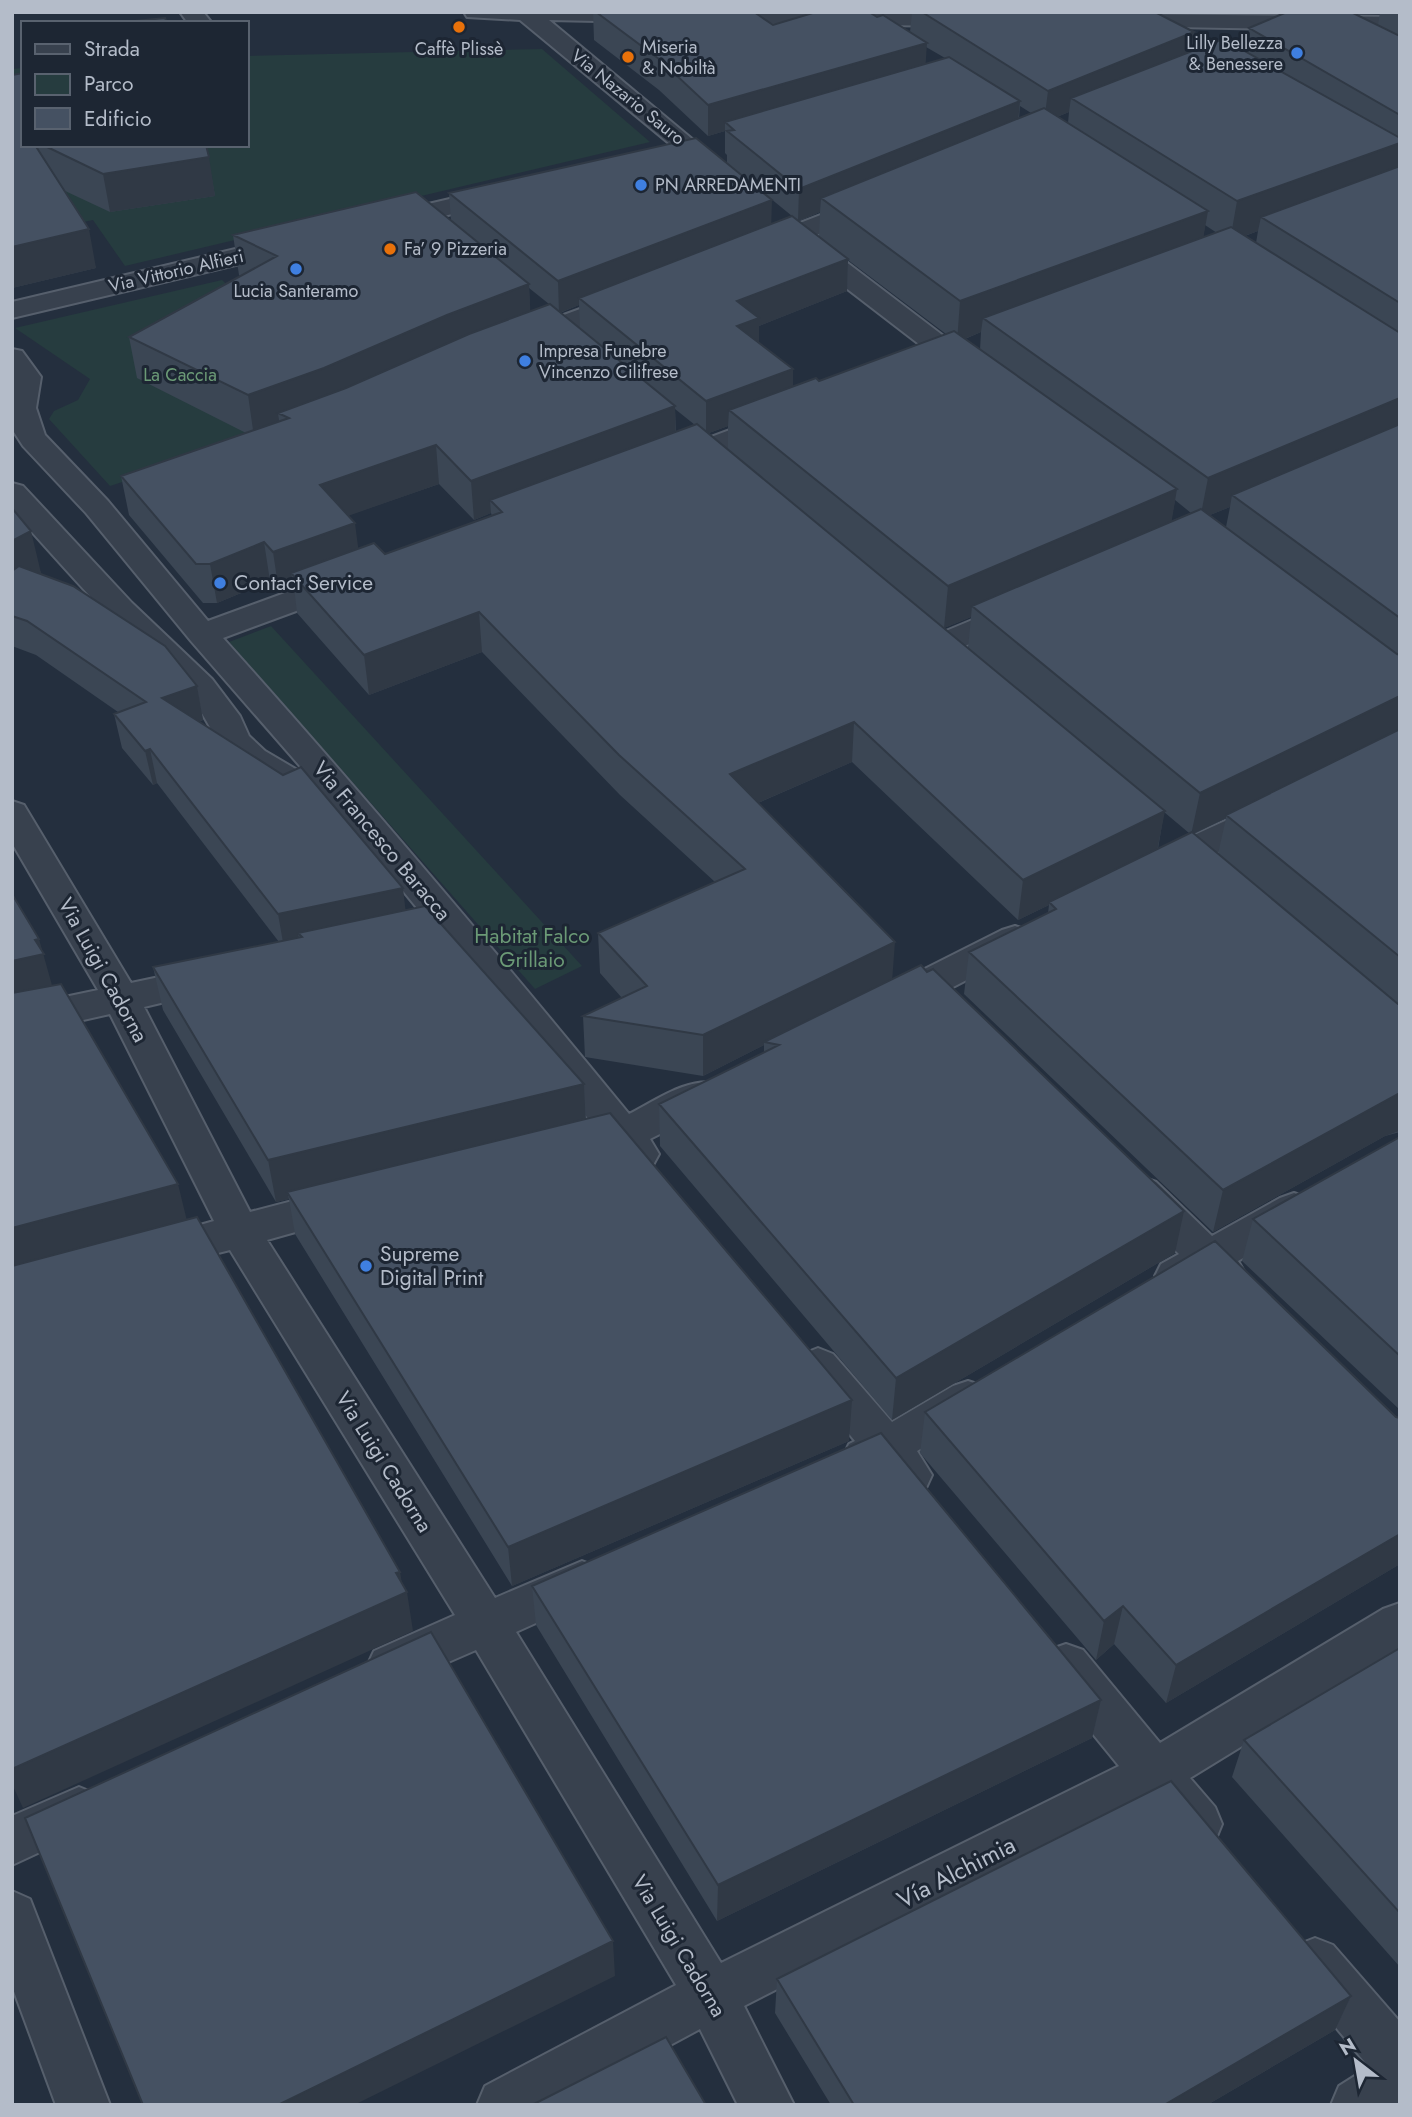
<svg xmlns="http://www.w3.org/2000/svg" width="1412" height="2117" viewBox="0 0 1412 2117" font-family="Jost,sans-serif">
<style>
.green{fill:#263c3f}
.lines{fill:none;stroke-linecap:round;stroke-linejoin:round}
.street-casing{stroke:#565f6c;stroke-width:4}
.street{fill:#38414e;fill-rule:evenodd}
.wall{fill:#3b4654;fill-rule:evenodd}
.shaded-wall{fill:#303945}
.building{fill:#455162;stroke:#303945;stroke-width:2}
.food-dot{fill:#e8710a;stroke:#1d2633;stroke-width:2.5}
.shop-dot{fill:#3f7fe0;stroke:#1d2633;stroke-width:2.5}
.labels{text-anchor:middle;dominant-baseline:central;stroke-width:6;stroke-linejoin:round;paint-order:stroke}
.far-poi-label{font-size:18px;fill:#b4bcc9;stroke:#1d2633;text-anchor:start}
.far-street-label{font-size:18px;fill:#b4bcc9;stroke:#1d2633}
.far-park-label{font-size:18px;fill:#6b9a76;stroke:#1d2633}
.poi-label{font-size:21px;fill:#b4bcc9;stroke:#1d2633;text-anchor:start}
.street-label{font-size:21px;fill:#b4bcc9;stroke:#1d2633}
.park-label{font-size:21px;fill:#6b9a76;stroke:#1d2633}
.near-street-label{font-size:24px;fill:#b4bcc9;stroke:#1d2633}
</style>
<rect width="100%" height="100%" fill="#242f3e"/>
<path class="green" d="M542,49L650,142L125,266L93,220L12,237V69L23,68V145H247V56Z
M222,280L240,298L251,440L110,486L49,419L54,411L78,400L90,379L15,328Z
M271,626L582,966L535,989L229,642Z"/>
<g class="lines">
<defs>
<path id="street" d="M180,12H203L212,23H188Z
M464,12H655L657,15L653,20L645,22L549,20L733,173L729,178L720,181L711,178L520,20L467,17Z
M699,12H964L971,14L975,19L971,24L963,26L708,23L700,21L696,16Z
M1121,14L1400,17V31L1113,26L1109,21L1113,16Z
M501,187L510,190L514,195L510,200L386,230L377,228L373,222L377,216Z
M867,197L876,199L880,205L876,211L809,238L816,239L983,366L987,372L983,378L973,381L963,378L798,251L795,243L760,256L751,254L747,248L751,242Z
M286,237L295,239L299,245L295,251L12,318V302Z
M629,291L639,293L643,299L639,305L532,346L522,348L512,346L508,340L512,334Z
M12,349L22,351L41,377L36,408L45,435L108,501L208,621L334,575L345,573L356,575L361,582L356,589L223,638C362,793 497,953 629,1114C655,1101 690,1075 719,1084L725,1094L719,1104L650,1139L659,1154L653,1165C635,1171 626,1167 615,1152L600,1155L586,1151L580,1140L586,1129L595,1127L326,796L191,641L86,513L23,446L12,429Z
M778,412L788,415L793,421L788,427L682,468L671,471L660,468L656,462L660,456Z
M12,483L23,486L132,603L212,679L240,716L249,736L265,751L299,771L304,779L299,787C278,793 258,780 242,767C216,749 209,718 189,695C165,666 135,643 109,616C76,582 45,546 12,510Z
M1018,601L1029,604L1034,611L1029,618L951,652L940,655L929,652L924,645L929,638Z
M12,801L24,805L131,983L211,966L224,970L230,979L224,988L144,1007L250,1212L342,1188L356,1193L362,1204L356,1215L267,1240L495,1598L582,1561L598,1567L605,1581L598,1595L516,1632L721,1963L1119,1766L1049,1680L1042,1665L1049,1650L1066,1644L1083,1650L1160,1743L1383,1609L1400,1603V1649L1190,1778L1215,1807L1222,1824L1215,1841L1197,1847L1179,1841L1147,1801L744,2006L794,2105H738L700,2029L559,2105H477L485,2086L676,1985L476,1650L391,1687L374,1681L367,1666L374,1651L455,1615L230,1250L159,1268L144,1263L138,1252L144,1241L214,1221L110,1014L12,1036V1008L98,990L12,843Z
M1269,801L1281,805L1286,813L1281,821L1172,875L1159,878L1146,875L1141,866L1146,857Z
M1015,926L1028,930L1033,939L1028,948L907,1011L894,1014L881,1011L875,1001L881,991L1002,930Z
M1142,1177L1156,1182L1212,1236L1280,1198L1294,1193L1308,1198L1314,1209L1308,1220L1238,1261L1245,1273L1239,1285C1225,1289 1215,1290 1204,1280L1176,1292L1161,1288L1155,1276L1161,1264L1179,1254L1128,1204L1122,1193L1128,1182Z
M818,1348L833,1354L892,1422L953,1386L968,1381L983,1386L990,1399L983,1412L917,1451L932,1475L926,1488C901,1497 895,1490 879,1471L865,1476L849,1470L843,1457L849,1444L855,1441L803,1378L797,1366L803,1354Z
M79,1787L96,1794L104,1810L96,1826L12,1865V1816Z
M12,1891L30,1899L110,2105H56L12,1986Z
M1315,1938L1333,1945L1400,2022V2105H1331L1339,2086L1369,2067L1297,1981L1289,1963L1297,1945Z"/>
</defs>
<use href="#street" class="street-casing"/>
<use href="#street" class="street"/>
</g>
<path class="wall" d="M593,12H754L773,25L877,17L910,32L912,12H1155L1194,32L1192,51H1245L1249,28L1378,25L1380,12H1400V1132L1385,1136L1213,1232L964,994L969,952L1048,913L1049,905L1018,920L852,762L758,803L892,979L1175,1253L892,1420L660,1146L659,1104L764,1052V1045L703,1076L585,1057L583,1016L622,998L600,973L598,933L715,882L620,795L482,652L369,695L297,613L294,587L279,592L270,581L217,603H203L129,515L121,476L246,433L137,378L129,337L240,276L239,275L233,235L451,221L449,193L771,224L792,216L727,163V155L725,153V131L708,136L659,90L594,40ZM926,47L945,58L925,64ZM1020,106L1031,113L1019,118ZM1069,112L1068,123L1057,117ZM820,212L819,237L799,221ZM1205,225L1217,233L1203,238ZM1258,231L1256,243L1245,236ZM848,260L946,334L819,381L793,387V369L759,343V326L847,291ZM529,288L549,304L530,311ZM579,305L580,329L560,313ZM981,332L980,350L965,339ZM675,409L695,425L676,432ZM728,426V449L709,433ZM439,484L474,520L491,513L492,516L385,554L358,548L349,515ZM1175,500L1191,513L1171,521ZM1230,507L1226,527L1210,515ZM971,617L968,648L944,628ZM1164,812L1189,833L1158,849ZM1226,818L1218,854L1194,834Z
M12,75L23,145H206L215,196L110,212L63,190L96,268L12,288Z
M12,508L41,573L39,574L197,686L203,720L199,722L406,910L584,1084L586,1119L849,1441L512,1586L295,1234L289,1199L276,1202L163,1010L153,967L279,942L157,783L153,785L122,748L114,714L118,712L36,655L12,646Z
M1400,1137V1410L1242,1261L1253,1219Z
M925,1412L1400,1418V1564L1166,1703L1114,1644L1096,1660L920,1453Z
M532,1586L1101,1700L1092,1738L717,1921L536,1625Z
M1400,1648V1967L1232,1777L1244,1740Z
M777,1979L1351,1996L1335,2030L1207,2105H831L775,2013Z"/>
<path class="shaded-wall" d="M1194,32L1190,63L1071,98L1069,112L1044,122L1048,91Z
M927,43L925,73L725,122V131L708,136V105Z
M1020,101L1017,132L821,198L820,212L798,221L799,189Z
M1400,143V165L1396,181L1261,217L1258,231L1230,241L1237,201Z
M209,157L215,196L110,212L103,174Z
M772,200L771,232L579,298V305L559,313L558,281Z
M1208,211L1201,251L983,318L981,332L957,342L960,301Z
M89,229L96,268L12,288V247Z
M848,259L847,291L759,326V351L736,359L737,301Z
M529,284L531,324L289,418L278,413L280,427L254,437L248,395L447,315Z
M793,369V402L729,410L728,426L706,434V401Z
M1400,398V432L1232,495L1230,507L1200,519L1208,478Z
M675,406L676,445L490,500L491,513L474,520L471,481Z
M436,445L439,484L325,524L320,485Z
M1177,489L1170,531L972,606L971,617L944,628L948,586Z
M355,523L360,562L291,573L294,587L279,592L273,552Z
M31,531L41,573L12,588V541Z
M264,542L270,581L217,603L210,564Z
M479,612L482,652L369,695L364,655Z
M197,686L203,720L169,732L162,698Z
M1400,696V734L1226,815V818L1191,835L1200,793Z
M854,722L852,762L730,815V774Z
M150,749L157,783L153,785L145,751Z
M1165,811L1157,851L1049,902V905L1018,920L1023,880Z
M403,888L407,923L298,933L300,945L284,948L278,914Z
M39,939L55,996L12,1006V961L35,940Z
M895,942L892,982L764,1042V1045L703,1076V1035Z
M584,1084L586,1126L287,1192L289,1199L276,1202L268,1160Z
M1400,1093L1399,1131L1385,1136L1213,1232L1223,1190Z
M178,1184L188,1225L12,1272V1228Z
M1184,1211L1175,1253L892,1420L896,1378Z
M852,1400L849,1441L512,1586L508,1547Z
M1400,1534V1564L1166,1703L1176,1665Z
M400,1572L404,1594L407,1592L413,1631L23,1808L12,1784V1769Z
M1123,1606L1114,1644L1096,1660L1104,1621Z
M1101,1700L1092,1738L717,1921L718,1885Z
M613,1941L615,1976L354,2105H278Z
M1351,1996L1335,2030L1207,2105H1164Z"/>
<path class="building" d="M596,12H754L773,25L816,12H869L877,17L883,15L927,43L708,105L659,59Z
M922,12H1155L1194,32L1048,91Z
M1287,12H1351L1400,36V115L1249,28Z
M165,18L167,23H114Z
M1223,39L1400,138V143L1237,201L1071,98Z
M949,57L1020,101L799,189L727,131L734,130L725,122Z
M23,73V145H35L89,229L12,247V75Z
M1044,108L1208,211L960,301L821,198Z
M696,138L772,200L558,281L449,193Z
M43,145H206L209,157L103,174Z
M1400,166V303L1261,217Z
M416,192L529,284L447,315L324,368L248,395L129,337L277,256L233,235Z
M792,216L848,259L737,301L759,318L737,326L793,369L706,401L579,298Z
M1231,227L1400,333V398L1208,478L983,318Z
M550,304L675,406L471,481L436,445L320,485L355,523L273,552L264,542L210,564H196L121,476L289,418L278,413L346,388L469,334Z
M954,331L1177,489L948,586L729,410L816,378L819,381Z
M697,424L1165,811L1023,880L854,722L730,774L895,942L703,1035L583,1016L647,986L598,933L745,869L619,755L479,612L364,655L291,573L374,543L385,554L502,512L490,500Z
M1400,424V618L1232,495Z
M12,508L31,531L12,541Z
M1201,509L1397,654L1400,655V696L1200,793L972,606Z
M19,566L73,586L165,646L197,686L162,698L283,775L301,767L403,888L278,914L150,749L145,751L114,714L146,702L27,621L12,616V571Z
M1400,729V957L1226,815Z
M1192,832L1398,1004H1400V1093L1223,1190L969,952L1056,909L1049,902Z
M12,894L39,939L35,940L44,954L12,961Z
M425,906L584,1084L268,1160L153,967L302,937L298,933Z
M921,965L927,972L933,969L1184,1211L896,1378L659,1104L779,1045L764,1042Z
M61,984L178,1184L12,1228V993Z
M610,1113L852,1400L508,1547L287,1192Z
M1400,1137V1356L1253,1219Z
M197,1217L400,1572L396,1573L407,1592L12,1769V1266Z
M1215,1241L1396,1417L1400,1418V1534L1176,1665L1123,1606L1104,1621L925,1412Z
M881,1433L1101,1700L718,1885L532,1586Z
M431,1632L613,1941L278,2105H143L25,1818Z
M1400,1648V1913L1244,1740Z
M1171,1781L1351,1996L1164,2105H854L777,1979Z
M666,2037L706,2105H532Z"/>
<g class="food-dot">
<circle cx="459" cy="27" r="7"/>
<circle cx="628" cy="57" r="7"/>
<circle cx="390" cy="249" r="7"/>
</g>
<g class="shop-dot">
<circle cx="1297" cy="53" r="7"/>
<circle cx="641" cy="185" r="7"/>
<circle cx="296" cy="269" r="7"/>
<circle cx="525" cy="361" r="7"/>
<circle cx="220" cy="583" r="7"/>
<circle cx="366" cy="1266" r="7"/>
</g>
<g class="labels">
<g class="far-poi-label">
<text x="1283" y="43" text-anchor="end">Lilly Bellezza<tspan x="1283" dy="21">&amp; Benessere</tspan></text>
<text x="642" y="47">Miseria<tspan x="642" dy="21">&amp; Nobiltà</tspan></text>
<text x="459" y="49" text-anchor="middle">Caffè Plissè</text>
<text x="655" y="185">PN ARREDAMENTI</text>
<text x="404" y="249">Fa’ 9 Pizzeria</text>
<text x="296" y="291" text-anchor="middle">Lucia Santeramo</text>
<text x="539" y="351">Impresa Funebre<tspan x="539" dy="21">Vincenzo Cilifrese</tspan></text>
</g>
<g class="far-street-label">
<text transform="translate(628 97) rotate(39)">Via Nazario Sauro</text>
<text transform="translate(176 271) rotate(-13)">Via Vittorio Alfieri</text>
</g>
<g class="far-park-label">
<text x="180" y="375">La Caccia</text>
</g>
<g class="poi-label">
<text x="234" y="583">Contact Service</text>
<text x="380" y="1254">Supreme<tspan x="380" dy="24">Digital Print</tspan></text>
</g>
<g class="street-label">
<text transform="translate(382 841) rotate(50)">Via Francesco Baracca</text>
<text transform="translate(103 970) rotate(61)">Via Luigi Cadorna</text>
<text transform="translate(384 1462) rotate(58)">Via Luigi Cadorna</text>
<text transform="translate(679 1946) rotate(59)">Via Luigi Cadorna</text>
</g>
<g class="park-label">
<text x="532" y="936">Habitat Falco<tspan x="532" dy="24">Grillaio</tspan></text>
</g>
<g class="near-street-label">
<text transform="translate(956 1872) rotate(-27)">Vía Alchimia</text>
</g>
</g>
<rect width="1412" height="2117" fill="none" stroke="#b4bcc9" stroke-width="28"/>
<rect x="21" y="21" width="228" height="126" fill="#1d2633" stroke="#59626f" stroke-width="2"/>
<rect x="35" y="44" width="35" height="10" fill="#38414e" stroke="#59626f" stroke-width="2"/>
<text x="84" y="56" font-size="21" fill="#b4bcc9">Strada</text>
<rect x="35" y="74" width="35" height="21" fill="#263c3f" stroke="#59626f" stroke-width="2"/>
<text x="84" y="91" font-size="21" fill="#b4bcc9">Parco</text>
<rect x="35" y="108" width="35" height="21" fill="#455162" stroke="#59626f" stroke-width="2"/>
<text x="84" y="126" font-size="21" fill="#b4bcc9">Edificio</text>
<g transform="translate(1356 2061) rotate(329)" stroke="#1d2633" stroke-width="5" paint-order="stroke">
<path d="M0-5L12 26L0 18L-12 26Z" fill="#b4bcc9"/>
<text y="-10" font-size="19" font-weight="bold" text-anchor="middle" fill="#b4bcc9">N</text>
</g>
</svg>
